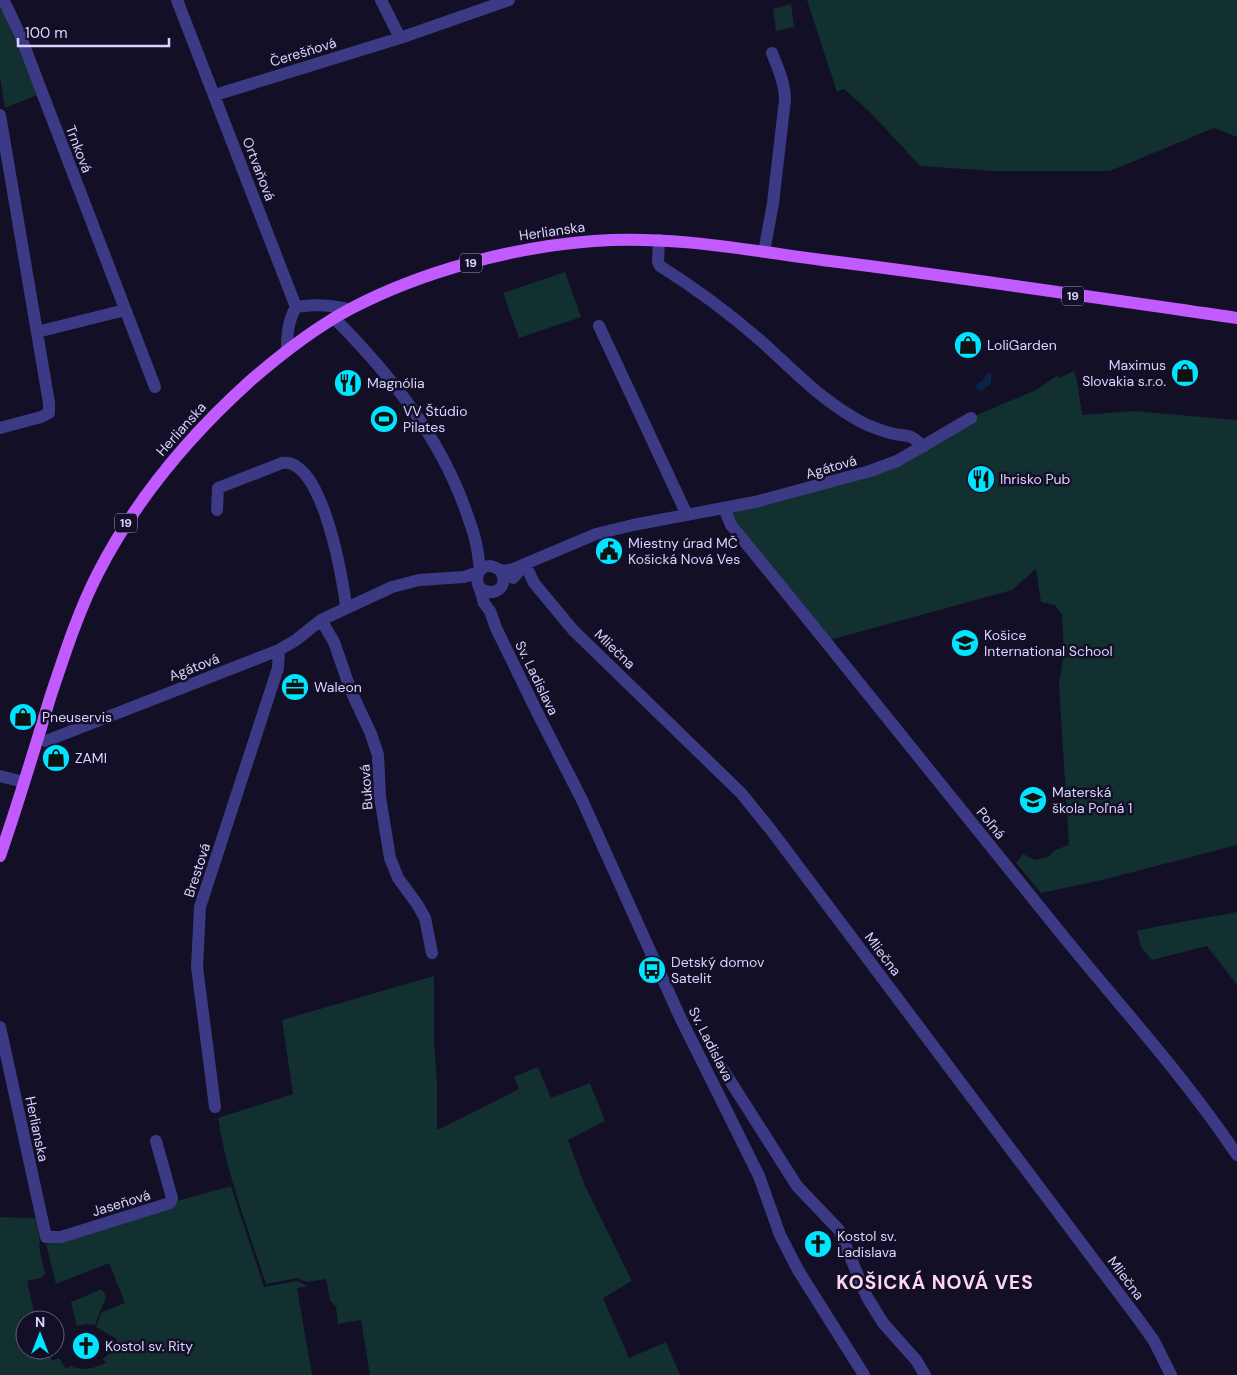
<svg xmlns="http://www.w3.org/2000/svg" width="1237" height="1375" viewBox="0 0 1237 1375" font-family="'DM Sans',sans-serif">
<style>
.green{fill:#12302f}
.water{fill:#0c2248}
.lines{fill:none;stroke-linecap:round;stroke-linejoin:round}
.minor{stroke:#3d3a85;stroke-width:12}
.primary{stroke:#c25bff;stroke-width:12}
.labels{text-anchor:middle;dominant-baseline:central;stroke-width:5;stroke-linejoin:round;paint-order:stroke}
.shield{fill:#130f26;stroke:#9e99be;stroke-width:1}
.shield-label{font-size:12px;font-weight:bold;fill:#d9d4ff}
.street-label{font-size:14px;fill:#d9d4ff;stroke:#130f26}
.poi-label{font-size:14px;fill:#d9d4ff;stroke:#130f26;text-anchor:start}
.district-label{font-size:19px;font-weight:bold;letter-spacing:1px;fill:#ffd6f0;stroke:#130f26}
</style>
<rect width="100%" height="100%" fill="#130f26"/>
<path class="green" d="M807,0H1237V137L1214,128L1110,171H995L920,166L870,112L844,89L837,92Z
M791,4L794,27L776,31L773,9Z
M0,7L5,16L37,95L5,108L0,77Z
M565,272L581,317L519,338L503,293Z
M1074,371L1077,380L1082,415L1133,411L1237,420V845L1102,880L1041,893L1016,863L1023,854L1035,860L1048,857L1055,850L1069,845L1059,685L1064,652L1062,615L1055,605L1041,602L1036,569L1012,590L826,641L724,508L870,471L979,414L1036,390L1058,375L1059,378Z
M1237,912V985L1207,946L1152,960L1141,947L1137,931L1159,926Z
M434,976V1043L437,1081V1130L519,1089L514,1077L538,1067L551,1098L590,1083L605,1121L568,1140L585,1186L632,1281L603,1298L629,1358L666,1342L680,1375H370L361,1320L338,1324L336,1307L330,1300L326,1279L307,1282L297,1278L266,1284C248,1229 227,1175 218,1118L293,1094L282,1020Z
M231,1186L264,1287L297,1281L308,1286L297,1288L312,1375H0V1217L36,1218L40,1242L39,1246L45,1274L41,1278L27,1281L36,1320H25V1350H49L52,1361L59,1358L66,1369L70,1366C83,1371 93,1369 106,1363L103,1359L110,1353L117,1339L96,1327L102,1312L125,1303L109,1263L56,1284L46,1244L70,1238L177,1201Z
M102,1289L106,1297L95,1325L86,1324L77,1326L71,1302Z"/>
<path class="water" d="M988,373L991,374V384L981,391L977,390L976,385L982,381Z"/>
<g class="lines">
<path class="minor" d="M3,0L7,7L20,35L155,387
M177,0L296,307
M381,0L400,38
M215,95L400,38L509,0
M0,115L49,403V413L41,417L0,428
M659,240L658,262L660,266C695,288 729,313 761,341C790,367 817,396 851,416C863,424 876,429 890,433C907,438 909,431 923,447
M764,252L773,203L785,100C785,84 778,68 772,53
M296,307C314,304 331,305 349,309
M334,318C390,374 441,438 467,514C470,523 474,533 476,543C478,552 479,561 480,570
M599,326L687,515
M37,332L125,310
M287,350C287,334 288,321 296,307
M724,508L731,525C840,658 947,793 1055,926C1116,1002 1183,1074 1237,1155
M217,510L218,488L282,463C322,456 343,579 346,607
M500,570C511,586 493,600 479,587C475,578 478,566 490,566C494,566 497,569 501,570C509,572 518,567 525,564L534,583L573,630L741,793L771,830L1139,1320L1154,1341L1171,1375
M513,578L525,564L596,534L633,525L755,502L870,471L897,461L971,418
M480,589L484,603L490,611L496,628L537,712L582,800L679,1015L759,1176L780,1235L798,1270L864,1375
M321,620L334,642L351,691L371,734L378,755L380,797L390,858L398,878L417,904L425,918L432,953
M46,741L279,650L296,640L321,620L392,587L419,580L464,577L479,572
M0,776L24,782
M0,1027L46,1237H61L170,1203L172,1198L156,1141
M720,1065L797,1186L839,1230L867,1297L883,1323L916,1360L925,1375
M215,1107L197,967L200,907L278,668L279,650"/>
<path class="primary" d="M0,856C18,804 34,751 50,698C64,656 78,612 98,573C136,499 188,437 249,382C281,354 314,328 352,308C423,271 513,247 594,241C670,235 747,250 822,260C960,277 1099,298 1237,318"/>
</g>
<defs>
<symbol id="shop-disc" viewBox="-11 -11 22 22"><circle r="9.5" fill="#00e5ff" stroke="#130f26"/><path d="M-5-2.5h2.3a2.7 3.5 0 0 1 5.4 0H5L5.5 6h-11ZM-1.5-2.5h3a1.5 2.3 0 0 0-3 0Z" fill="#111"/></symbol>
<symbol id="restaurant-disc" viewBox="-11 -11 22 22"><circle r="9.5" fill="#00e5ff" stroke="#130f26"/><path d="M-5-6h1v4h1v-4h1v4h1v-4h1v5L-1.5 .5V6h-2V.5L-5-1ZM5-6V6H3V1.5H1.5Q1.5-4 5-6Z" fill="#111"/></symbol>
<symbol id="stadium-disc" viewBox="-11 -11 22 22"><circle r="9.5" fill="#00e5ff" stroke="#130f26"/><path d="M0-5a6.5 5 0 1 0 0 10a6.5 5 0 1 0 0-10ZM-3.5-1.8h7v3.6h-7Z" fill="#111"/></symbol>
<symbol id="civic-disc" viewBox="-11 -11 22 22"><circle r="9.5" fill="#00e5ff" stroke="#130f26"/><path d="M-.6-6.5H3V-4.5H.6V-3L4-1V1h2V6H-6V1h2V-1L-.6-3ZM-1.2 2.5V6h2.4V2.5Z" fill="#111"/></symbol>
<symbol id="school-disc" viewBox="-11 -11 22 22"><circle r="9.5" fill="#00e5ff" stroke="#130f26"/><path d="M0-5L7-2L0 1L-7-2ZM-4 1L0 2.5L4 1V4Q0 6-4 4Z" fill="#111"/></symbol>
<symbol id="office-disc" viewBox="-11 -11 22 22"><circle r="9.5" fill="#00e5ff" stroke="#130f26"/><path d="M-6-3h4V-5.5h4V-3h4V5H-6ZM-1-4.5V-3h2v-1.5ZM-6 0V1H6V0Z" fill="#111"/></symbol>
<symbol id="bus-disc" viewBox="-11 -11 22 22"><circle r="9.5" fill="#00e5ff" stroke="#130f26"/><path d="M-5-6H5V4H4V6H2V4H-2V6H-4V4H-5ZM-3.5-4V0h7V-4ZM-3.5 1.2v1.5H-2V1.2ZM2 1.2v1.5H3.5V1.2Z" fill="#111"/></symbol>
<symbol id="church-disc" viewBox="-11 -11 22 22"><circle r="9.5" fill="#00e5ff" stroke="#130f26"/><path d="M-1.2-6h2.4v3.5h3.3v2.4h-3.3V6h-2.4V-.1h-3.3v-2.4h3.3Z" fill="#111"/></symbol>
</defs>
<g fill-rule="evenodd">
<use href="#shop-disc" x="952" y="329" width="32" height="32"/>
<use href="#shop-disc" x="1169" y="357" width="32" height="32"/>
<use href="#restaurant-disc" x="332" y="367" width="32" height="32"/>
<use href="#stadium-disc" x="368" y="403" width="32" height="32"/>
<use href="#restaurant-disc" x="965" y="463" width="32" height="32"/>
<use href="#civic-disc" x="593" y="535" width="32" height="32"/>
<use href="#school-disc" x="949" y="627" width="32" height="32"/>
<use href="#office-disc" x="279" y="671" width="32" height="32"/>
<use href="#shop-disc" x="7" y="701" width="32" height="32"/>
<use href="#shop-disc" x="40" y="742" width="32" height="32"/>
<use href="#school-disc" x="1017" y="784" width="32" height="32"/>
<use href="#bus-disc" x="636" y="954" width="32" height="32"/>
<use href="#church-disc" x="802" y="1228" width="32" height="32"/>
<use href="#church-disc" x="70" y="1330" width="32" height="32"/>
</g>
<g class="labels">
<g class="shield">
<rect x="460" y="253.5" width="22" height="19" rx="4"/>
<rect x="1062" y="286.5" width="22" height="19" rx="4"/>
<rect x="115" y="513.5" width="22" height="19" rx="4"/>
</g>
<g class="shield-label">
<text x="471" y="263">19</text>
<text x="1073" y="296">19</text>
<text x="126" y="523">19</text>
</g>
<g class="street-label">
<text transform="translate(303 52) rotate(-17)">Čerešňová</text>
<text transform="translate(79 149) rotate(69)">Trnková</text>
<text transform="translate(259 169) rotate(69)">Ortvaňová</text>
<text transform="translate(552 231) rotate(-8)">Herlianska</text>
<text transform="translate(181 429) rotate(-48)">Herlianska</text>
<text transform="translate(831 467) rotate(-16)">Agátová</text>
<text transform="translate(615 649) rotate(44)">Mliečna</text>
<text transform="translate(194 667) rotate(-21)">Agátová</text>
<text transform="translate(537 678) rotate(64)">Sv. Ladislava</text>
<text transform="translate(366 787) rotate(-94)">Buková</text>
<text transform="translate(991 823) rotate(51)">Poľná</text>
<text transform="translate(197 870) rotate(-72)">Brestová</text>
<text transform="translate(883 954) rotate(53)">Mliečna</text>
<text transform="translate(711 1044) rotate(63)">Sv. Ladislava</text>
<text transform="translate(37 1129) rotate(78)">Herlianska</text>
<text transform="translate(121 1203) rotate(-17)">Jaseňová</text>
<text transform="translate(1126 1278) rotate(53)">Mliečna</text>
</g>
<g class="poi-label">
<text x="987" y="345">LoliGarden</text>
<text x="1166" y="365" text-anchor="end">Maximus<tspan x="1166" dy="16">Slovakia s.r.o.</tspan></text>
<text x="367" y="383">Magnólia</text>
<text x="403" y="411">VV Štúdio<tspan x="403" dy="16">Pilates</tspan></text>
<text x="1000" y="479">Ihrisko Pub</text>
<text x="628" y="543">Miestny úrad MČ<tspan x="628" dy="16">Košická Nová Ves</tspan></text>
<text x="984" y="635">Košice<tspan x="984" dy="16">International School</tspan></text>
<text x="314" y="687">Waleon</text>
<text x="42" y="717">Pneuservis</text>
<text x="75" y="758">ZAMI</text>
<text x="1052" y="792">Materská<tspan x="1052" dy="16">škola Poľná 1</tspan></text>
<text x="671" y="962">Detský domov<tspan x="671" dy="16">Satelit</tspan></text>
<text x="837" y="1236">Kostol sv.<tspan x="837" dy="16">Ladislava</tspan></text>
<text x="105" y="1346">Kostol sv. Rity</text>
</g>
<g class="district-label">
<text x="935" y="1282">KOŠICKÁ NOVÁ VES</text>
</g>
</g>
<g transform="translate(40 1335)"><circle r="24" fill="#130f26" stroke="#625e7d"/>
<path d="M0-4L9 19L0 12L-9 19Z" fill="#00e5ff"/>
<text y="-8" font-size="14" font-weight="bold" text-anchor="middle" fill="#d9d4ff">N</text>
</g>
<path d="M18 38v8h151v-8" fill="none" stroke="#d9d4ff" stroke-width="2.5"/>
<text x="25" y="38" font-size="15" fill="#d9d4ff" stroke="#130f26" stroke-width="4" paint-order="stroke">100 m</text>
</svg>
